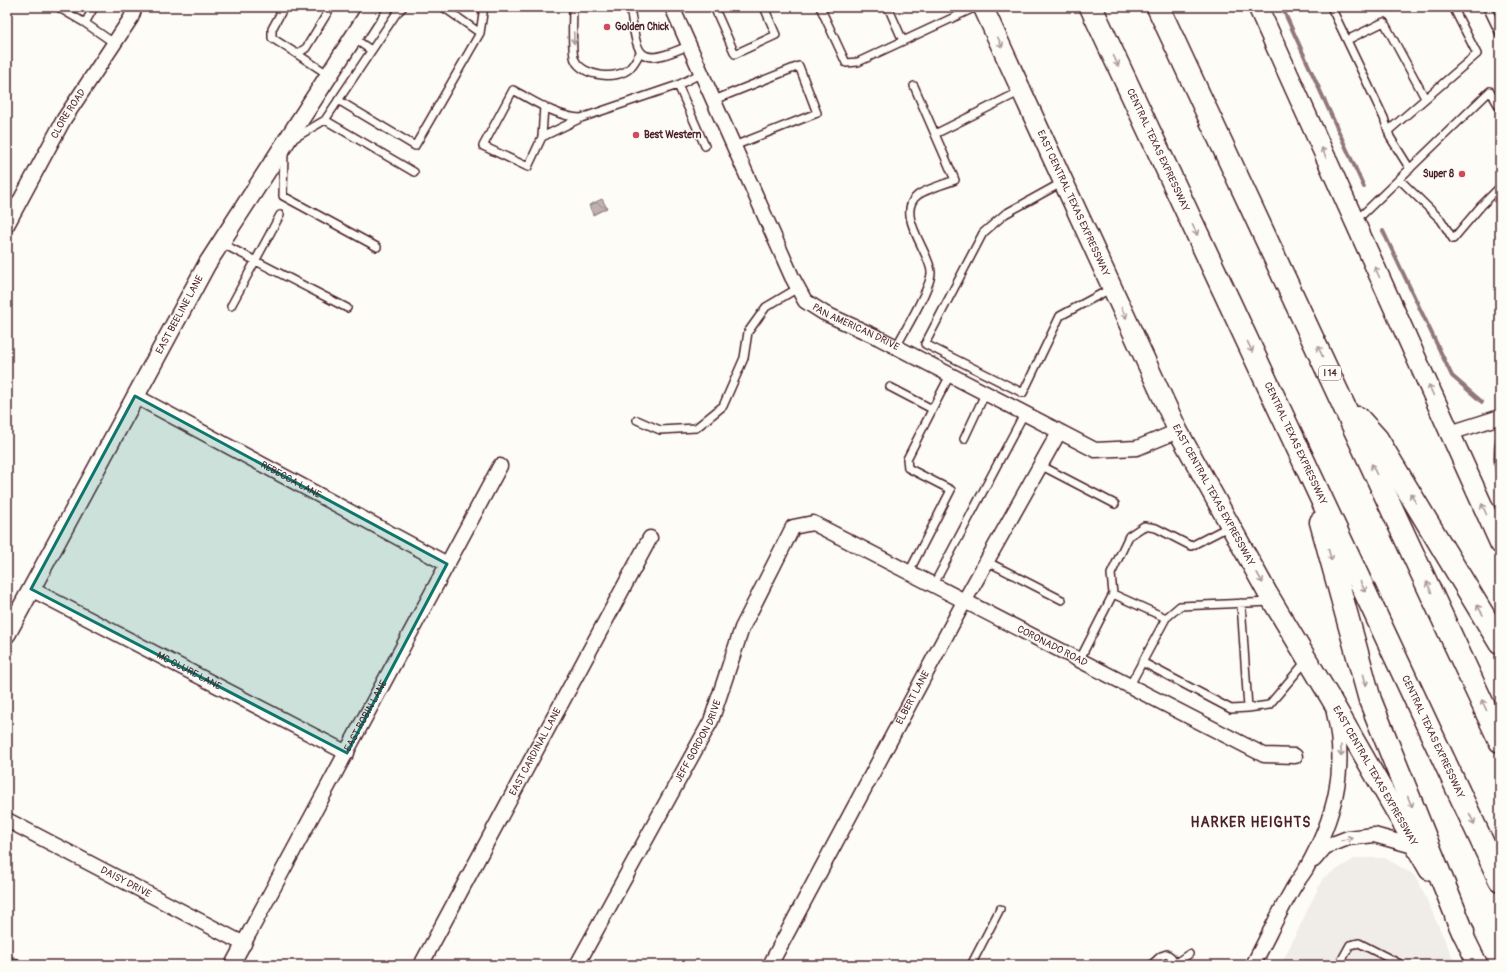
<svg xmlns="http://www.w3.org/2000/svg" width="1507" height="972" viewBox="0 0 1507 972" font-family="Pangolin,sans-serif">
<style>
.built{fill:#f0ece8}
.water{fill:url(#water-waves);stroke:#91777b}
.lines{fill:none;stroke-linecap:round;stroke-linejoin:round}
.stream{stroke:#91777b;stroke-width:4}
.service-casing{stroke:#4a1f2b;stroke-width:10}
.minor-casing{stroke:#4a1f2b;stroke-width:17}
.tertiary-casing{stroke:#4a1f2b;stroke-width:20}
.secondary-casing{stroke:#4a1f2b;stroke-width:22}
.motorway-casing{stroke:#4a1f2b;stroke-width:25}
.service{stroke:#fdfcf7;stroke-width:7}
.minor{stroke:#fdfcf7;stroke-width:14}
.tertiary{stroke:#fdfcf7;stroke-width:17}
.secondary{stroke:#fdfcf7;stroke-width:19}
.motorway{stroke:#fdfcf7;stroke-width:22}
.oneway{stroke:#ac999b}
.marked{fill:#0f766e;fill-opacity:0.2;stroke:#0f766e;stroke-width:3;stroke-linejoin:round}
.poi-dot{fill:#d1495b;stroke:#fdfcf7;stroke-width:1.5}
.labels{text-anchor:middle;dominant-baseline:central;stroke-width:3;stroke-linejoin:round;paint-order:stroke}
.shield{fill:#fdfcf7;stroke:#806168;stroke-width:1}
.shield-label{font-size:9px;font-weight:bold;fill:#4a1f2b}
.poi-label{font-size:10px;font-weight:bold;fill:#4a1f2b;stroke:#fdfcf7;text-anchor:start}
.street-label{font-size:10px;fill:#4a1f2b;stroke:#fdfcf7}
.district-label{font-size:14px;font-weight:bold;letter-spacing:1px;fill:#4a1f2b;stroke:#fdfcf7}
</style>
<defs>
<pattern id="water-waves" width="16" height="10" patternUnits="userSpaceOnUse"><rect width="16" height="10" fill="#c0b1b1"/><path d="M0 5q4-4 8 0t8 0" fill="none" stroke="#9e8f90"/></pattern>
</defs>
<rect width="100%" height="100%" fill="#fdfcf7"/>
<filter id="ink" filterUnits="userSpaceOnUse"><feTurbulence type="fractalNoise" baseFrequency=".025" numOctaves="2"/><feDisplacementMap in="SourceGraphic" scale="8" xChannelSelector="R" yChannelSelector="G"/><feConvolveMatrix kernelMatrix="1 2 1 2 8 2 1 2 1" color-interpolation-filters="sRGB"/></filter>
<g filter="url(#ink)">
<path class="built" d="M1356,858H1385L1416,876L1456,965H1281L1323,878Z"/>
<path class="water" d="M602,199L607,208L593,215L589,205Z"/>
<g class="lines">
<path class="stream" d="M1282,7L1364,187
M1383,231L1452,376L1482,402
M1497,439C1494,454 1494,466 1500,481
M7,955L26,965"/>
<defs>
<path id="service" d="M284,7L272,29V38L297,54L306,48L331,7
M443,7L480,33
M573,7C573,17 571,53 575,60C582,76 617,81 630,68C634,64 637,58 640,53
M630,7C638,57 636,69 690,45
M714,7L735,54L776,35L764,7
M820,7L846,63L858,62L976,7
M888,7L903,41
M1331,7L1384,118L1390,137L1410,169
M1487,7L1500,34
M61,9L85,23L94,7
M85,23L114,43
M353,38L371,50
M1347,40L1384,22L1425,98
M297,54L329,75
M678,85L705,146
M338,100L415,146L480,33L484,7
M714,100L799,66L817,113L734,146
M581,118C557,117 534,101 513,90L483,146L528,167L542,137L581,118L678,85L702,73
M325,120L396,14L403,7
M1388,131L1477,54L1453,7
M935,134L1021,91
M542,137L544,106
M293,139L325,120L414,172
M284,151L283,196L377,247
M1399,179L1441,220L1453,239L1481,206L1500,187
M1063,182L1005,214L983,233L925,344L1023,393L1060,316L1112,288
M1354,217L1363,214L1490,91L1500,108
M221,243L347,308
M231,306L280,215
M896,347C904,332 932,286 931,272C930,252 894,213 918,195C926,189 945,184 955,180L914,86
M890,387L932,409
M637,420L660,430L696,428L723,406L744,358L748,332L766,307L798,288
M964,439L985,394
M1040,465L1115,504
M986,561L1062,600
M909,572L951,490L908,468L907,459L950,375
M934,584L1024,414
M1113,594L1166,618
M1241,603L1248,708L1269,705L1307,660
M1080,659L1113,594L1111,574L1129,536L1144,526L1156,528L1191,546L1230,526
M1142,662L1231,709L1248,708
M1130,685L1166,618L1180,606L1271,602
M971,965L1000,909
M1151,965L1161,956L1167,954L1171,957L1177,965
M1173,965L1189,954
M1339,965L1350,945L1359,943L1402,965"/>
<g id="minor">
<path id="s1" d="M672,7L792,277L805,301L824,313L879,338L1095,450L1137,448L1178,431"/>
<path id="s2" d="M7,225L64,119L131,18L135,7"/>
<path id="s3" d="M135,396L447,564"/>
<path d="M1450,433L1500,417"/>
<path id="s4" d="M31,589L347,753"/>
<path id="s5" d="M7,820L244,944"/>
<path d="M1314,860L1325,847L1348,838L1374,835L1417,847"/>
<path id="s6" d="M232,965L500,466"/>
<path id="s7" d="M421,965L650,538"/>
<path id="s8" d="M577,965L711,721L742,628L793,527L813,523L1264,755L1295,756"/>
<path id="s9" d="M770,965L965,600L1059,432"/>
<path d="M1253,965C1266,941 1277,916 1291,892C1295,884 1301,877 1306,869C1334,819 1348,770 1334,713"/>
</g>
<g id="tertiary">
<path id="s10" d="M7,634L207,264L373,7"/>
</g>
<g id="secondary">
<path id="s11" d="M983,7L1178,431L1268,594L1331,699L1429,870"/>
<path d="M1258,7L1500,544"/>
<path d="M1455,918L1478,965"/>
</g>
<g id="motorway">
<path id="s12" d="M1091,7L1500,880"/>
<path d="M1158,7L1500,741"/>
<path d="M1358,418L1377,439L1500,643"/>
<path d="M1321,522L1370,700L1463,932"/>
</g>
</defs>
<use href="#service" class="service-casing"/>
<use href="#minor" class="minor-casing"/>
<use href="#tertiary" class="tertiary-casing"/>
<use href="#secondary" class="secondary-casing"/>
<use href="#motorway" class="motorway-casing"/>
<use href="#service" class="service"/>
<use href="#minor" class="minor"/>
<use href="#tertiary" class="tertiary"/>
<use href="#secondary" class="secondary"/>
<use href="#motorway" class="motorway"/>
</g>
<defs><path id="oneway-shaft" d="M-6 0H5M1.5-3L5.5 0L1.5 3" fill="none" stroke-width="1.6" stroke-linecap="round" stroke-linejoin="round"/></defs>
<g class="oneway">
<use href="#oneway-shaft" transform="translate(574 38) rotate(88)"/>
<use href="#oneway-shaft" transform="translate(1000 42) rotate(65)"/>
<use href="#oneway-shaft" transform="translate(1116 61) rotate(65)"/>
<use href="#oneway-shaft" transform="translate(1324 153) rotate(-114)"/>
<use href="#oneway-shaft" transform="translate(1195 230) rotate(65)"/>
<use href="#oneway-shaft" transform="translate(1377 272) rotate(-114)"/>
<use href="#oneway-shaft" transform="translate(1124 313) rotate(65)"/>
<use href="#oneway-shaft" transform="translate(1250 347) rotate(65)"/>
<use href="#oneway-shaft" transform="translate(1320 351) rotate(-115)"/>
<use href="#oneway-shaft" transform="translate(1431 390) rotate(-114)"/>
<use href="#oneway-shaft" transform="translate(1374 469) rotate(-115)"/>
<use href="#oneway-shaft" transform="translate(1413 498) rotate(-121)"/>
<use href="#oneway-shaft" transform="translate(1484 509) rotate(-114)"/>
<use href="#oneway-shaft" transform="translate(1330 555) rotate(75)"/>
<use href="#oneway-shaft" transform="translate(1260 578) rotate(61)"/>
<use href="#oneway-shaft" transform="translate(1363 587) rotate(65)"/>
<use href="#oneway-shaft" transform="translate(1429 587) rotate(-115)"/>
<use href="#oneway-shaft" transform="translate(1480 610) rotate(-121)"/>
<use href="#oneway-shaft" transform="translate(1365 680) rotate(75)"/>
<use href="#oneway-shaft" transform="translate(1484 705) rotate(-115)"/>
<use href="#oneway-shaft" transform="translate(1341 751) rotate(89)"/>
<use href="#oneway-shaft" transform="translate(1410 802) rotate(68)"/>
<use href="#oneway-shaft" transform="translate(1472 819) rotate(65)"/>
<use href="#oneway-shaft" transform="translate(1347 839) rotate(-15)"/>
</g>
</g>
<path class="marked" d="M135,396L447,564L347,753L31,589Z"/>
<g class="poi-dot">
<circle cx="607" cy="27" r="4"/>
<circle cx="636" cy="135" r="4"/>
<circle cx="1462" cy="174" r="4"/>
</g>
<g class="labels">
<rect class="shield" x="1319" y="366" width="22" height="14" rx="3"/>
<g class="shield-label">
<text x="1330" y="373">I 14</text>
</g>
<g class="poi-label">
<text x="615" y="27">Golden Chick</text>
<text x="644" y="135">Best Western</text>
<text x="1454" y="174" text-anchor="end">Super 8</text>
</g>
<g class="street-label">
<text stroke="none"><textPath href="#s2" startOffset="127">CLORE ROAD</textPath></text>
<text stroke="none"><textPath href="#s12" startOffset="158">CENTRAL TEXAS EXPRESSWAY</textPath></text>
<text stroke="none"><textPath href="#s11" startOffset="216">EAST CENTRAL TEXAS EXPRESSWAY</textPath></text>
<text stroke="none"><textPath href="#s10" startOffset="363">EAST BEELINE LANE</textPath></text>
<text stroke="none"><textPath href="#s1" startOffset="380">PAN AMERICAN DRIVE</textPath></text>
<text stroke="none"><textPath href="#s12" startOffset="482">CENTRAL TEXAS EXPRESSWAY</textPath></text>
<text stroke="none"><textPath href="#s3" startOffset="177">REBECCA LANE</textPath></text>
<text stroke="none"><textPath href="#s11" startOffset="540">EAST CENTRAL TEXAS EXPRESSWAY</textPath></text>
<text stroke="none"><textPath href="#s8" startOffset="779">CORONADO ROAD</textPath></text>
<text stroke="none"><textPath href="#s4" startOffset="178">MC CLURE LANE</textPath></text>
<text stroke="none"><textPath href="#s9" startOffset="303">ELBERT LANE</textPath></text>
<text stroke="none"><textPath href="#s6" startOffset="283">EAST ROBIN LANE</textPath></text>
<text stroke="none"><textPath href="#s12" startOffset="806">CENTRAL TEXAS EXPRESSWAY</textPath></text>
<text stroke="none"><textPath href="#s8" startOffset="255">JEFF GORDON DRIVE</textPath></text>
<text stroke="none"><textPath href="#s7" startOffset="242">EAST CARDINAL LANE</textPath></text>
<text stroke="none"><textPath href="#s11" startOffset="864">EAST CENTRAL TEXAS EXPRESSWAY</textPath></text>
<text stroke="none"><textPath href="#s5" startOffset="134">DAISY DRIVE</textPath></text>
</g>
<g class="district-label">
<text x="1251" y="822">HARKER HEIGHTS</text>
</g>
</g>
<rect width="1507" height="972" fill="none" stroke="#fdfcf7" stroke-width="24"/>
<rect x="12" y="12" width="1483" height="948" fill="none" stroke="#4a1f2b" stroke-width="1.5" filter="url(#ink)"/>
</svg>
